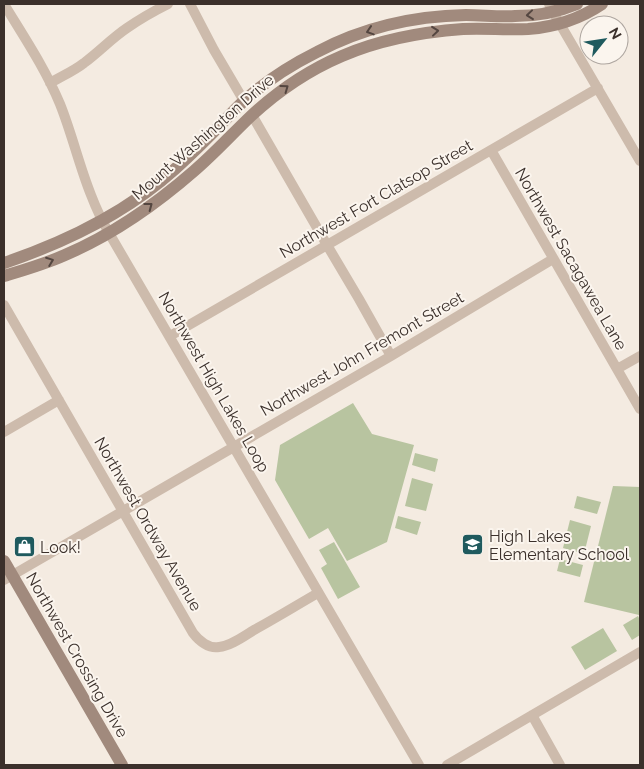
<svg xmlns="http://www.w3.org/2000/svg" width="644" height="769" viewBox="0 0 644 769" font-family="Raleway,sans-serif">
<style>
.green{fill:#b8c4a0}
.lines{fill:none;stroke-linecap:round;stroke-linejoin:round}
.street{stroke:#cdbbac;stroke-width:10}
.secondary{stroke:#a18a7d;stroke-width:12}
.oneway{stroke:#544640}
.labels{text-anchor:middle;dominant-baseline:central;stroke-width:4;stroke-linejoin:round;paint-order:stroke}
.street-label{font-size:16px;fill:#3b302b;stroke:#fbf5ee}
.poi-label{font-size:16px;fill:#3b302b;stroke:#fbf5ee;text-anchor:start}
</style>
<rect width="100%" height="100%" fill="#f4ebe1"/>
<path class="green" d="M353,403L372,434L414,445L387,542L347,561L328,528L309,539L275,480L280,445Z
M415,453L438,459L435,472L412,465Z
M412,478L433,484L426,511L405,506Z
M613,486L640,487V616L639,615L584,602Z
M577,496L601,502L597,514L574,508Z
M398,516L421,522L417,535L395,528Z
M570,520L591,526L584,554L563,548Z
M334,542L360,587L338,599L321,568L327,564L319,550Z
M560,559L583,565L580,577L557,571Z
M638,616L640,620V635L632,640L623,625Z
M603,628L617,651L585,670L571,647Z"/>
<g class="lines">
<path class="street" d="M4,4C24,37 45,68 60,104C72,134 79,165 91,195C96,208 102,221 109,233C214,410 316,588 419,765
M190,4L214,50L244,101
M549,4L553,12L640,161
M50,83C62,76 74,71 84,63C99,52 112,38 127,28C140,19 154,11 168,4
M252,115L327,245L359,299L391,356
M491,150L640,409
M4,305L193,633C199,641 209,649 219,647C231,646 244,636 254,630C276,618 297,605 318,593
M170,336L598,88
M617,369L640,356
M4,432L59,400
M4,580L391,356L553,259
M532,715L560,765
M447,765L640,652"/>
<path class="secondary" d="M4,263C66,242 126,213 175,169C193,153 210,136 226,119C232,113 238,106 245,100C266,81 291,65 317,52C362,28 414,16 466,15C482,15 499,17 515,16C536,16 558,12 577,4
M4,276C24,270 45,264 65,255C112,235 155,205 194,171C214,154 232,134 251,116C278,91 309,70 342,56C381,39 422,32 463,29C485,28 506,30 528,29C554,27 580,19 602,4
M4,561L122,765"/>
</g>
<defs><path id="oneway-chevron" d="M-2-3.5L2.5 0L-2 3.5" fill="none" stroke-width="1.6" stroke-linecap="round" stroke-linejoin="round" transform="scale(1.25)"/></defs>
<g class="oneway">
<use href="#oneway-chevron" transform="translate(530 15) rotate(174)"/>
<use href="#oneway-chevron" transform="translate(370 31) rotate(162)"/>
<use href="#oneway-chevron" transform="translate(435 31) rotate(-6)"/>
<use href="#oneway-chevron" transform="translate(285 88) rotate(-36)"/>
<use href="#oneway-chevron" transform="translate(149 206) rotate(-37)"/>
<use href="#oneway-chevron" transform="translate(50 261) rotate(-21)"/>
</g>
<defs>
<symbol id="school-square" viewBox="-11 -11 22 22"><rect x="-9" y="-9" width="18" height="18" rx="4" fill="#1f5a5e" stroke="#fbf5ee"/><path d="M0-5L7-2L0 1L-7-2ZM-4 1L0 2.5L4 1V4Q0 6-4 4Z" fill="#fff"/></symbol>
<symbol id="shop-square" viewBox="-11 -11 22 22"><rect x="-9" y="-9" width="18" height="18" rx="4" fill="#1f5a5e" stroke="#fbf5ee"/><path d="M-5-2.5h2.3a2.7 3.5 0 0 1 5.4 0H5L5.5 6h-11ZM-1.5-2.5h3a1.5 2.3 0 0 0-3 0Z" fill="#fff"/></symbol>
</defs>
<g fill-rule="evenodd">
<use href="#school-square" x="460" y="532" width="25" height="25"/>
<use href="#shop-square" x="12" y="534" width="25" height="25"/>
</g>
<g class="labels">
<g class="street-label">
<text transform="translate(203 137) rotate(-41)">Mount Washington Drive</text>
<text transform="translate(376 199) rotate(-30)">Northwest Fort Clatsop Street</text>
<text transform="translate(571 259) rotate(60)">Northwest Sacagawea Lane</text>
<text transform="translate(362 354) rotate(-30)">Northwest John Fremont Street</text>
<text transform="translate(214 382) rotate(60)">Northwest High Lakes Loop</text>
<text transform="translate(148 524) rotate(60)">Northwest Ordway Avenue</text>
<text transform="translate(77 655) rotate(60)">Northwest Crossing Drive</text>
</g>
<g class="poi-label">
<text x="489" y="536">High Lakes<tspan x="489" dy="18">Elementary School</tspan></text>
<text x="40" y="547">Look!</text>
</g>
</g>
<rect width="644" height="769" fill="none" stroke="#3b302b" stroke-width="10"/>
<g transform="translate(604 40) rotate(60)"><circle r="24" fill="#fbf5ee" stroke="#aea6a0"/>
<path d="M0-4L9 19L0 12L-9 19Z" fill="#1f5a5e"/>
<text y="-8" font-size="14" font-weight="bold" text-anchor="middle" fill="#3b302b">N</text>
</g>
</svg>
